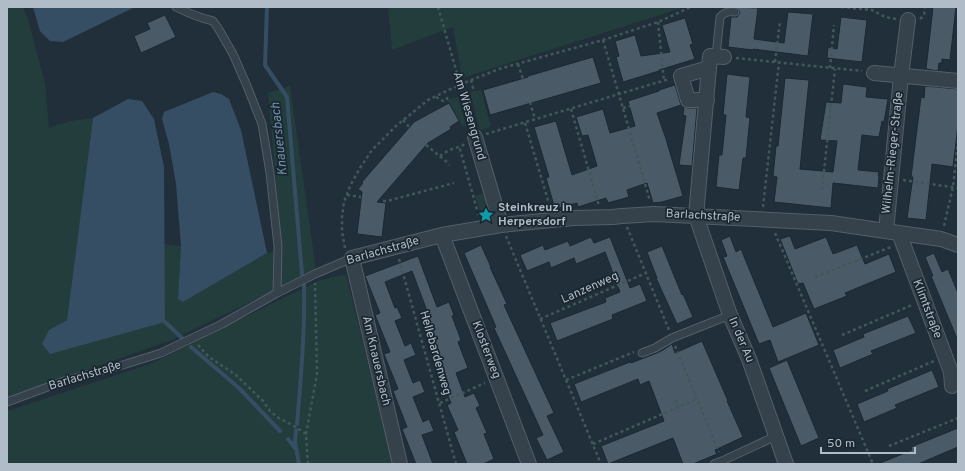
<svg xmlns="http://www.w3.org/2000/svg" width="965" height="471" viewBox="0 0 965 471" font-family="Overpass,sans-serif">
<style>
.green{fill:#233c3c}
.water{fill:#354e63}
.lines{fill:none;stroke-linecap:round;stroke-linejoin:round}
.stream{stroke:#354e63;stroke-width:4}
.building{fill:#4a5a67;stroke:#1c2832}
.service-casing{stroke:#535f69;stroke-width:9}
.minor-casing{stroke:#535f69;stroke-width:16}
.path{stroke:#415858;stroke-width:2.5;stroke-dasharray:3 3;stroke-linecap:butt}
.service{stroke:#35414b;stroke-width:7}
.minor{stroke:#35414b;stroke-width:14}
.labels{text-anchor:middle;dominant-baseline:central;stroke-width:3.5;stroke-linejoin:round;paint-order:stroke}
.street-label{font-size:12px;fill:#b0bcc7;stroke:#1a2630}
.poi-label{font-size:12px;font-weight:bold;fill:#b0bcc7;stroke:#1a2630;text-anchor:start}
.water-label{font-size:13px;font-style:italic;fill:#7091ab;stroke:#1a2630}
</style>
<rect width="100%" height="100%" fill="#212f3b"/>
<path class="green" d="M7,7H23L28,20L45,83L49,128L70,121L93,118L67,320L49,330L165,322L164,244L181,246L178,298L183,302L267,253L282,252L268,93L290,86L316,270L172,340L7,398Z
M388,7H685L462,78L453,27L392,50Z
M481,90L491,127L480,130L470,93Z
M458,97L466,126L463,127L447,100Z
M485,193L490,208L480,210L475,196Z
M346,274L393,464H7V411L153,363L237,321L318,281Z"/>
<path class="water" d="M33,7H135L63,42L50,41L40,31Z
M213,92L221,94L229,99L241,130L267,253L183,302L178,299L181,246L176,184L169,144L162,119L164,112Z
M128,99L142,101L154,119L164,167L165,322L50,354L42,344L49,330L67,320L93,118Z"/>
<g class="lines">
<path class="stream" d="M267,7L265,65L287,97L302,274
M165,322L182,338
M191,347L239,388L280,431
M297,424C301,377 305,331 304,285
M296,430L295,442L299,464
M288,439L295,448"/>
</g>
<path class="building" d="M735,7L758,8L754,39L784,43L788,12L813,14L808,56L753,49V50L728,47L731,17H737L740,13L739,10Z
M933,7H956L950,60L942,59V63H939L938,71L926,69Z
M165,15L176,37L141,53L134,36L150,29L147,23Z
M841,17L867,20L862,62L827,58L828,47L837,49Z
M685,18L693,44L690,45L695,59L659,70V71L623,82L616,57L619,56L615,41L635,35L641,56L670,52L662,25Z
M593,57L601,83L490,115L483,90L528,77V76Z
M727,74L750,77L746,117L750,118L748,137L746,158H743L739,190L716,187L719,155H722L726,115H723Z
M785,78L809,80L800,169L833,172L837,141L820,140L826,102L841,103L843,84L867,87L866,97L888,99L884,122L882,121L879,137L862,135L858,170L879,172L878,176L879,177L878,188L833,183L831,208L774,202L777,177L773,176L776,146H778Z
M675,85L681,105L657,113L666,139L683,196L662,202L653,203L647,183L627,190L629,197L608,203L606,198L578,207L577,203L555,209L546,178L549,177L534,127L556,121L572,175L597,166L588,135L582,136L576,117L603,109L610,133L635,126L628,101L659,91V90Z
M925,86L958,89V125L953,167L932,164L926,220L907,218L913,177H911L921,97L924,98Z
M449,103L459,121L450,127L451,129L428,143L377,202L386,203L382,237L357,234L362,192L358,189L363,183L362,182L414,122Z
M684,107L688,108H697L692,166L679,165L686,116L683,115Z
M730,236L736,252L741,249L773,327L806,313L819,345L778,362L770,340L759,344L723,257L727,256L721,240Z
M790,236L795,249L826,237L833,254L857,245L865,264L889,254L896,272L845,293L847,296L814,309L803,283L798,284L780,239Z
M591,237L594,243L610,237L630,288L640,284L647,301L612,315L613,319L557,341L550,323L606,302L605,298L620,292L605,252L576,264L574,258L551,268L549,262L527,271L520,255L543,245L545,250L568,241L570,246Z
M481,245L491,267H490L507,304L504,305L554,413L547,416L564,452L547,460L536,438L543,435L494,328L496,327L464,253Z
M662,246L682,295L683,294L693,317L677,324L656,278H657L647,252Z
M934,253L942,272L948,269L958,293V341L931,276H933L925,257Z
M418,256L437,307L449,302L454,315L452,316L461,340L458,342L468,368L456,373L465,397L474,393L480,406L476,408L487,433L484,434L494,459L483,464H467L454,432L458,430L447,405L451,403L436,367L440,366L430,340L433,338L423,313L427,311L412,271L385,282L395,308L397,307L402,318L395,321L405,346L411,343L416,355L404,360L413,383L420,380L425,392L413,397L423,422L429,419L434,431L422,435L433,464H416L402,429L407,427L393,391L398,389L384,354L390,352L375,315L380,313L365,276Z
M908,316L916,333L871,351L873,354L840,368L833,350L864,337L863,334Z
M702,341L728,401H727L743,437L715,450L717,454L693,464H683L673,438L608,464L601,446L664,421L649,381L640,385L638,379L581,402L574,384L630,362L631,363L657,353L663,350L672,344L675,353Z
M787,360L819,438L801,446L769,368Z
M932,370L939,387L895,405L897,408L864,422L857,404L888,391L887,389Z
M958,428V447L918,464H878L912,450L911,447Z"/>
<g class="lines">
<defs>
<path id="service" d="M176,7C188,13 200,18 213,21L218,28L233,54L247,86L262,124L270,173L278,246L277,293
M716,56L720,17C725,12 728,11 735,12
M642,353L655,348L672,338L730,315
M7,402L64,381L126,364L161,353L222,324L277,293L315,274L352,258
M714,464L722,461L776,436"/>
<path id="minor" d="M724,57L710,56L696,216L730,315L749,359L786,464
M874,73L958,81
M707,100H688L681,76L709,68
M475,137L501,225
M886,231L901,76L908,20
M899,233L951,372L952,386
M442,235L529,464
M400,464L352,258L442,235L501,225L573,218L613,217L622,216L654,214L831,223L899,233L941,239L958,245"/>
</defs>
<use href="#service" class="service-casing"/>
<use href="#minor" class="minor-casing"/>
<path class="path" d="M438,7L472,126
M841,7L872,10L885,17L896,19
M920,19L924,15L925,7
M658,22L664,81
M603,40L650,201
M736,58L862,71
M775,62L780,21
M518,64L523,79
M830,68L834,25
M471,80L474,92
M436,97L443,101L447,98V100
M530,102L535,119
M623,108L630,106
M571,109L599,206
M403,120L410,128
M525,123L550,207
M486,134L669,79
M464,144L460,149L479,217
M426,145L447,162L449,165
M440,156C446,151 454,148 462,146
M903,180L958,188
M822,190L835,69
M347,195L361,197
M383,201H387L454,183
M763,207L779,62
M944,226L953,187L958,141
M627,227L669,330
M775,233L873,464
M506,236L601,464
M345,248L342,231V217L344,202L350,186L360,168L372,150L396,126L428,100L459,85L499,69L603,40L658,22L691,7
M399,259L456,464
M815,277L891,247
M540,319L646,273
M842,335L912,305
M198,345L209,357L236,375L263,401L270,411L277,417L294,426L306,434
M675,346L719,452
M566,380L634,352
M865,391L934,361
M676,400L680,412
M440,403L485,383
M593,444L697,399
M889,446L958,418
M308,464L306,434L317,374L315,283"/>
<use href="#service" class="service"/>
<use href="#minor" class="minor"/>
</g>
<defs>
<symbol id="sight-bare" viewBox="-9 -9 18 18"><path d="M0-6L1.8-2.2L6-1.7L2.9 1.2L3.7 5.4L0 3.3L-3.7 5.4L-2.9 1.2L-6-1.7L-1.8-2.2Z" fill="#0f9aa8" stroke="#1a2630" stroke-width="2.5" paint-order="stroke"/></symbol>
</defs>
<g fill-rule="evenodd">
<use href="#sight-bare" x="475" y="204" width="22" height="22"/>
</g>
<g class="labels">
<g class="street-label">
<text transform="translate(469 116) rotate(74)">Am Wiesengrund</text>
<text transform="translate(893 153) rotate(-84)">Wilhelm-Rieger-Straße</text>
<text transform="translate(703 216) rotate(3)">Barlachstraße</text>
<text transform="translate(383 251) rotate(-16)">Barlachstraße</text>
<text transform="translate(590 288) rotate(-24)">Lanzenweg</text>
<text transform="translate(927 309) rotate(69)">Klimtstraße</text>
<text transform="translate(741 340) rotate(67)">In der Au</text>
<text transform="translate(486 350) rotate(69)">Klosterweg</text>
<text transform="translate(435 353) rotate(74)">Hellebardenweg</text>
<text transform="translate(376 361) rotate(77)">Am Knauersbach</text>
<text transform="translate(85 376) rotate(-17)">Barlachstraße</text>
</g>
<g class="poi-label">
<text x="498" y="208">Steinkreuz in<tspan x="498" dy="14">Herpersdorf</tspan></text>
</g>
<g class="water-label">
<text transform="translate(280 139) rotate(-96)">Knauersbach</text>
</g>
</g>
<rect width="965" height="471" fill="none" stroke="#b0bcc7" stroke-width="16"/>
<path d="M821 447v6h94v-6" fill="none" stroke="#b0bcc7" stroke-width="2"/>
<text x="827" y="447" font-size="12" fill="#b0bcc7" stroke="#1a2630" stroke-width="3" paint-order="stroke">50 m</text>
</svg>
